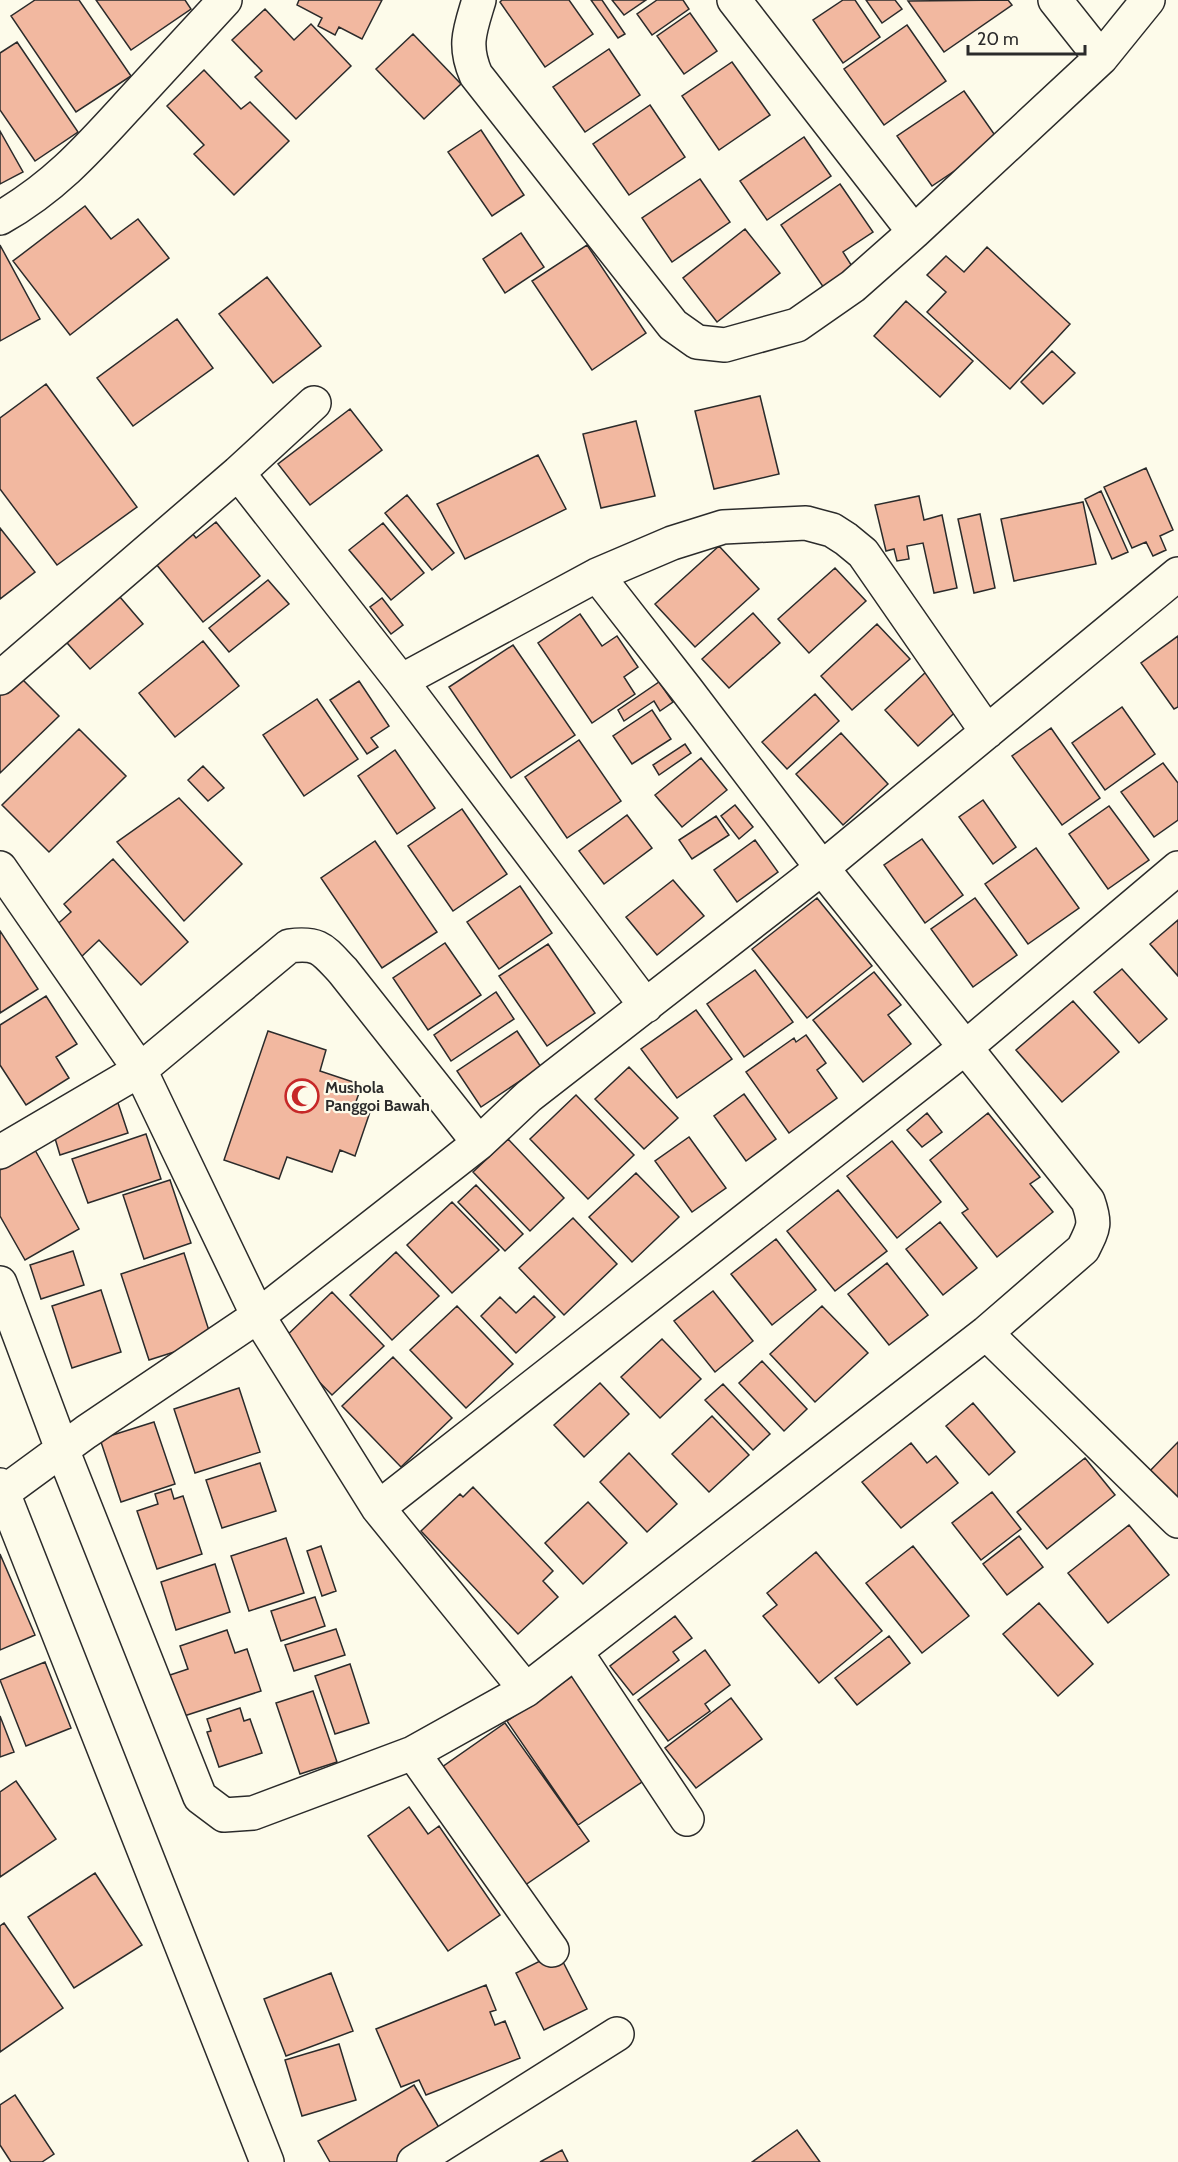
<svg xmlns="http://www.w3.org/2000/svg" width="1178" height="2162" viewBox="0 0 1178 2162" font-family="Cabin,sans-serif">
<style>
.building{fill:#f2b8a0;stroke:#2b2b2b;stroke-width:1.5}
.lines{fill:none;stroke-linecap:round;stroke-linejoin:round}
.minor-casing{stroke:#2b2b2b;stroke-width:36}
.minor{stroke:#fdfbea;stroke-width:33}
.labels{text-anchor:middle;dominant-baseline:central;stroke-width:4.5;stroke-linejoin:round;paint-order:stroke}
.poi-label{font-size:16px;font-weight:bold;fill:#2b2b2b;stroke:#fdfbea;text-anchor:start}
</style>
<rect width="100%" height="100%" fill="#fdfbea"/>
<path class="building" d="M35,0H79L131,76L76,112L11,16Z
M96,0H185L191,9L131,50Z
M299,0H382L362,39L339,27L335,35L318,26L322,18L297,5Z
M502,0H569L593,34L545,67L500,2Z
M591,0H602L625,34L618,38Z
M612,0H646L624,15Z
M657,0H683L689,9L652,35L637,14Z
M843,0H855L880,37L843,63L813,20Z
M866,0H895L902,9L882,23Z
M1008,0L1012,5L944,52L908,1Z
M265,9L294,40L311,24L351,66L296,119L255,77L262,71L232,40Z
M690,13L717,51L684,74L657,36Z
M907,25L946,81L884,125L844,69Z
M413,34L461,84L424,119L376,69Z
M17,42L78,132L35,161L0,110V53Z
M609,49L640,95L585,132L553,87Z
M732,62L770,115L719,150L682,96Z
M204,70L241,109L250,102L289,141L234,195L194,154L204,145L167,106Z
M964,91L999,141L932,186L897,136Z
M650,105L685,157L629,195L593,144Z
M481,130L524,195L492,216L448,152Z
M0,131L23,172L0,184Z
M804,137L831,176L767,220L740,181Z
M700,179L730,222L672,262L642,218Z
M840,184L873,232L843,252L855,271L826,291L781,225Z
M85,206L111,239L138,219L169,258L70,335L13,261Z
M745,229L780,273L717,322L683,278Z
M521,233L544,267L505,293L483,259Z
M0,245L40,319L0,341Z
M587,245L646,333L592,370L532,281Z
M987,247L1070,324L1010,389L927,312L946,292L927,275L946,256L964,272Z
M267,277L321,346L273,383L219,314Z
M906,301L973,361L940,397L874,336Z
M177,319L213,368L133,426L97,378Z
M1052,351L1075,373L1043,404L1021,382Z
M46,384L137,507L57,565L0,489V418Z
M760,396L779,474L714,489L695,411Z
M350,409L382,450L310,505L278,464Z
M636,421L655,496L601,508L583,434Z
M538,455L566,509L465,559L437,504Z
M1146,468L1173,530L1160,536L1166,550L1153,556L1146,542L1132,548L1104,487Z
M1101,491L1128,552L1112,559L1085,499Z
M407,495L454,553L432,570L385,513Z
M919,496L924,520L942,515L957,588L934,593L923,543L907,546L909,559L897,561L894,549L886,551L875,505Z
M1083,502L1096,564L1014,581L1001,519Z
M980,514L995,588L974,593L958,519Z
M216,522L260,576L203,622L148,554L185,524L196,538Z
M383,523L424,573L391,600L349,550Z
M0,528L35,572L0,599Z
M719,546L759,589L695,647L655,604Z
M835,568L866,601L809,653L778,619Z
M268,580L289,604L229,652L209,628Z
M114,590L143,624L90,669L61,636Z
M382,598L403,625L391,634L370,607Z
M753,613L780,643L729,688L702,659Z
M580,614L602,646L617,636L638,667L624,677L635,694L592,723L538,643Z
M877,624L910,659L852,710L821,676Z
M1178,636V707L1174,709L1141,663Z
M203,641L239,686L175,737L139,693Z
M513,645L575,735L511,778L449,687Z
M927,671L961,707L918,746L885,710Z
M17,674L59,716L0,773V690Z
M359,681L389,726L371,738L378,747L367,754L330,700Z
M659,682L673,702L660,711L654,701L624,721L618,710Z
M815,694L839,721L787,769L762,742Z
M317,699L358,759L304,796L263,735Z
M1122,707L1155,754L1105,790L1072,743Z
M652,710L671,739L632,764L613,736Z
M1051,728L1100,798L1062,825L1012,756Z
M79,729L126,776L49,852L2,805Z
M841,733L888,784L843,825L796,774Z
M579,740L621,801L567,838L525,777Z
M685,744L691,753L659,775L653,765Z
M395,750L435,808L397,834L358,776Z
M701,758L727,790L682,827L655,795Z
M1163,763L1178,783V820L1154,837L1121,792Z
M203,766L224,788L208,801L188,780Z
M179,798L242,864L184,921L117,842Z
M983,800L1016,847L993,864L959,817Z
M735,805L753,827L739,839L721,816Z
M1109,806L1149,860L1108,889L1069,834Z
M462,809L507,874L453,911L408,846Z
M627,815L652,848L604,884L579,851Z
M716,816L729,835L692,859L679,840Z
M922,839L963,895L925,923L884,865Z
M755,840L778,872L737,902L714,870Z
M375,841L437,932L382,968L321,878Z
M1036,848L1079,908L1028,944L985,884Z
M113,859L188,942L141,985L99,940L79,959L52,929L71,912L64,904Z
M673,880L704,916L657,955L626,917Z
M520,886L552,933L499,969L467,922Z
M817,898L872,966L807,1018L752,949Z
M975,898L1017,955L973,987L931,929Z
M1178,920V976L1150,944Z
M0,931L38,989L0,1013Z
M445,943L481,995L428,1030L393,978Z
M548,944L595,1013L547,1046L499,976Z
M1122,969L1167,1019L1139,1043L1094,992Z
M755,970L793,1022L744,1057L707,1004Z
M874,972L901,1005L888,1015L911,1044L863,1082L813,1020Z
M496,992L514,1019L451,1061L434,1035Z
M46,996L77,1044L56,1057L69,1078L26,1105L0,1065V1025Z
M1073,1001L1119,1052L1062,1102L1016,1050Z
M696,1010L732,1059L677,1098L641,1049Z
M268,1031L326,1050L320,1071L362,1085L354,1107L370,1112L355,1156L340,1150L332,1172L287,1157L279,1179L224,1160Z
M517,1031L541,1067L481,1107L457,1071Z
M806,1035L826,1063L817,1070L837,1098L789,1133L746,1072L794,1038L796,1042Z
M629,1067L678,1118L644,1149L595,1099Z
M744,1094L776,1139L746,1161L714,1116Z
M576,1095L634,1155L588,1199L530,1139Z
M118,1103L128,1133L60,1155L51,1125Z
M927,1113L942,1132L922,1147L907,1130Z
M988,1113L1040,1177L1030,1184L1053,1212L997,1257L962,1213L968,1209L930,1160Z
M146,1134L161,1179L88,1203L72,1159Z
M689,1137L726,1188L692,1212L655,1161Z
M508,1139L564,1198L530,1231L473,1172Z
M892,1141L941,1202L897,1238L847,1176Z
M35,1150L79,1229L25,1260L0,1216V1170Z
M636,1173L679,1217L632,1262L589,1217Z
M170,1180L191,1243L144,1259L123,1195Z
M476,1185L523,1234L505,1251L458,1202Z
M838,1190L887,1251L835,1291L787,1231Z
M452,1202L499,1250L452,1293L407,1245Z
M573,1218L617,1264L564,1315L519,1268Z
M940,1222L977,1268L943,1295L906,1249Z
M776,1239L816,1290L772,1325L731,1274Z
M73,1251L84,1285L41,1299L30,1265Z
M396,1252L439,1296L392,1340L350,1295Z
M184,1253L212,1340L149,1360L121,1274Z
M887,1263L928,1315L889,1345L848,1294Z
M101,1290L121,1352L72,1368L52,1306Z
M713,1291L753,1341L715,1372L674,1321Z
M332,1292L384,1346L332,1395L280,1342Z
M534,1296L555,1317L516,1353L481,1316L500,1297L516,1313Z
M457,1306L513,1364L466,1408L410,1350Z
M822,1306L868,1353L815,1402L770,1354Z
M662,1339L701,1379L660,1418L621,1377Z
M393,1357L452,1418L401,1467L342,1406Z
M762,1361L807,1409L784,1431L739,1383Z
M600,1383L629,1414L584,1457L554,1425Z
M723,1384L770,1434L753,1450L705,1400Z
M239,1388L260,1452L195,1473L174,1409Z
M973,1403L1015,1452L989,1475L946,1426Z
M712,1416L749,1455L709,1492L672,1454Z
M154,1422L175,1484L121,1502L100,1439Z
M1178,1442V1508L1145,1476Z
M911,1443L927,1463L936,1456L958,1483L901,1528L862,1482Z
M629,1453L677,1504L647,1532L600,1482Z
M1085,1458L1115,1495L1047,1549L1017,1512Z
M260,1463L276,1511L222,1528L206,1480Z
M473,1487L553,1571L543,1581L558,1597L518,1634L421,1531L460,1494L463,1497Z
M171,1489L174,1499L183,1496L202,1554L157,1569L137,1511L158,1504L155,1494Z
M992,1492L1021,1529L981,1560L952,1523Z
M588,1502L627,1543L583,1584L545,1543Z
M1129,1525L1169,1575L1108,1623L1068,1573Z
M1019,1536L1043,1567L1007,1595L983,1564Z
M286,1538L304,1593L249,1611L231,1556Z
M321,1546L336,1591L322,1596L307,1551Z
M913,1546L969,1616L922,1653L866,1583Z
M816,1552L882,1631L819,1683L763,1616L777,1605L767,1593Z
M0,1554L35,1635L0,1650Z
M215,1564L230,1612L176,1630L161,1582Z
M315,1597L325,1626L281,1641L271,1611Z
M1039,1603L1093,1664L1058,1696L1003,1634Z
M675,1616L692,1638L673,1652L679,1660L633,1695L610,1666Z
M336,1629L345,1655L294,1671L285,1645Z
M227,1630L235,1653L247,1649L261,1691L181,1717L167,1676L188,1669L180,1646Z
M889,1636L910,1663L857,1705L835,1678Z
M705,1650L730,1685L705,1704L710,1711L668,1741L638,1700Z
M45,1662L71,1728L26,1746L0,1680Z
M350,1664L369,1723L335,1734L315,1676Z
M580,1671L651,1776L578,1825L507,1721Z
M313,1691L337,1762L300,1774L276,1703Z
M731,1698L762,1739L696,1788L665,1748Z
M240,1708L244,1721L250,1719L262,1753L219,1767L207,1732L211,1731L207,1719Z
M0,1716L14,1752L0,1757Z
M505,1723L589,1841L518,1890L435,1772Z
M16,1781L56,1839L0,1877V1792Z
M409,1807L428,1834L439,1826L500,1915L448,1951L368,1836Z
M95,1873L142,1945L74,1988L28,1917Z
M4,1923L63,2008L0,2052V1926Z
M558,1952L587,2009L544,2030L516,1973Z
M331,1973L353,2031L286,2056L264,1999Z
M486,1985L496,2010L490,2012L495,2025L505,2021L520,2058L426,2095L419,2080L401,2087L376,2029Z
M339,2044L356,2100L302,2116L285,2060Z
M414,2085L444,2136L399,2162H330L318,2141Z
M15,2095L54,2154L42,2162H11L0,2145V2105Z
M797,2130L820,2162H752Z
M562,2150L568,2162H540Z"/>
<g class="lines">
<defs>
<path id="minor" d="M479,0C470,30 463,45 476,75L673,325L697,342L725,345L797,325L853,286L914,232L1101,58L1148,0
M734,0L914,232
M1055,0L1101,58
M0,218C55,187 89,148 131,102C162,68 194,34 225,0
M238,473L401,681L646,1006
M0,678L238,473L314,403
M401,681L597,575L672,543L723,527L806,523L832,530L846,539L863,553L987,732
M0,868L140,1070L258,1316L378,1508L526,1690L986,1333L1083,1249C1094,1227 1096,1224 1088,1201L822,868L686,689L597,575
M0,1152L140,1070L289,946C320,942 323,950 343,971L479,1143
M0,1283L62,1449L200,1797L224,1815L253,1813L413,1753L526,1690
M986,1333L1178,1521
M0,1485L267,2162
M0,1495L86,1432L258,1316L479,1143L529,1096L822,868L1178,574
M378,1508L966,1047L1178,868
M576,1652L687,1819
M413,1753L552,1950
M414,2162L617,2034"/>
</defs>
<use href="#minor" class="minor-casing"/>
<use href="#minor" class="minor"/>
</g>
<defs>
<symbol id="mosque-ring" viewBox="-11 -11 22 22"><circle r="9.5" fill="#fdfbea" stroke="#c62828" stroke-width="1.5"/><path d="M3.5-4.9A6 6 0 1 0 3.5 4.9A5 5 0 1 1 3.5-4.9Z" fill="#c62828"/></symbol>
</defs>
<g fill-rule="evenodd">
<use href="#mosque-ring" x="283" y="1077" width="38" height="38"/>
</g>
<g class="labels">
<g class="poi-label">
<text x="325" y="1087">Mushola<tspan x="325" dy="18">Panggoi Bawah</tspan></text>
</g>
</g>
<path d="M968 45v9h117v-9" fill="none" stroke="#2b2b2b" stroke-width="3"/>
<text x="977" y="45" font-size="18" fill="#2b2b2b" stroke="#fdfbea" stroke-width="4.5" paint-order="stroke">20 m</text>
</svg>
